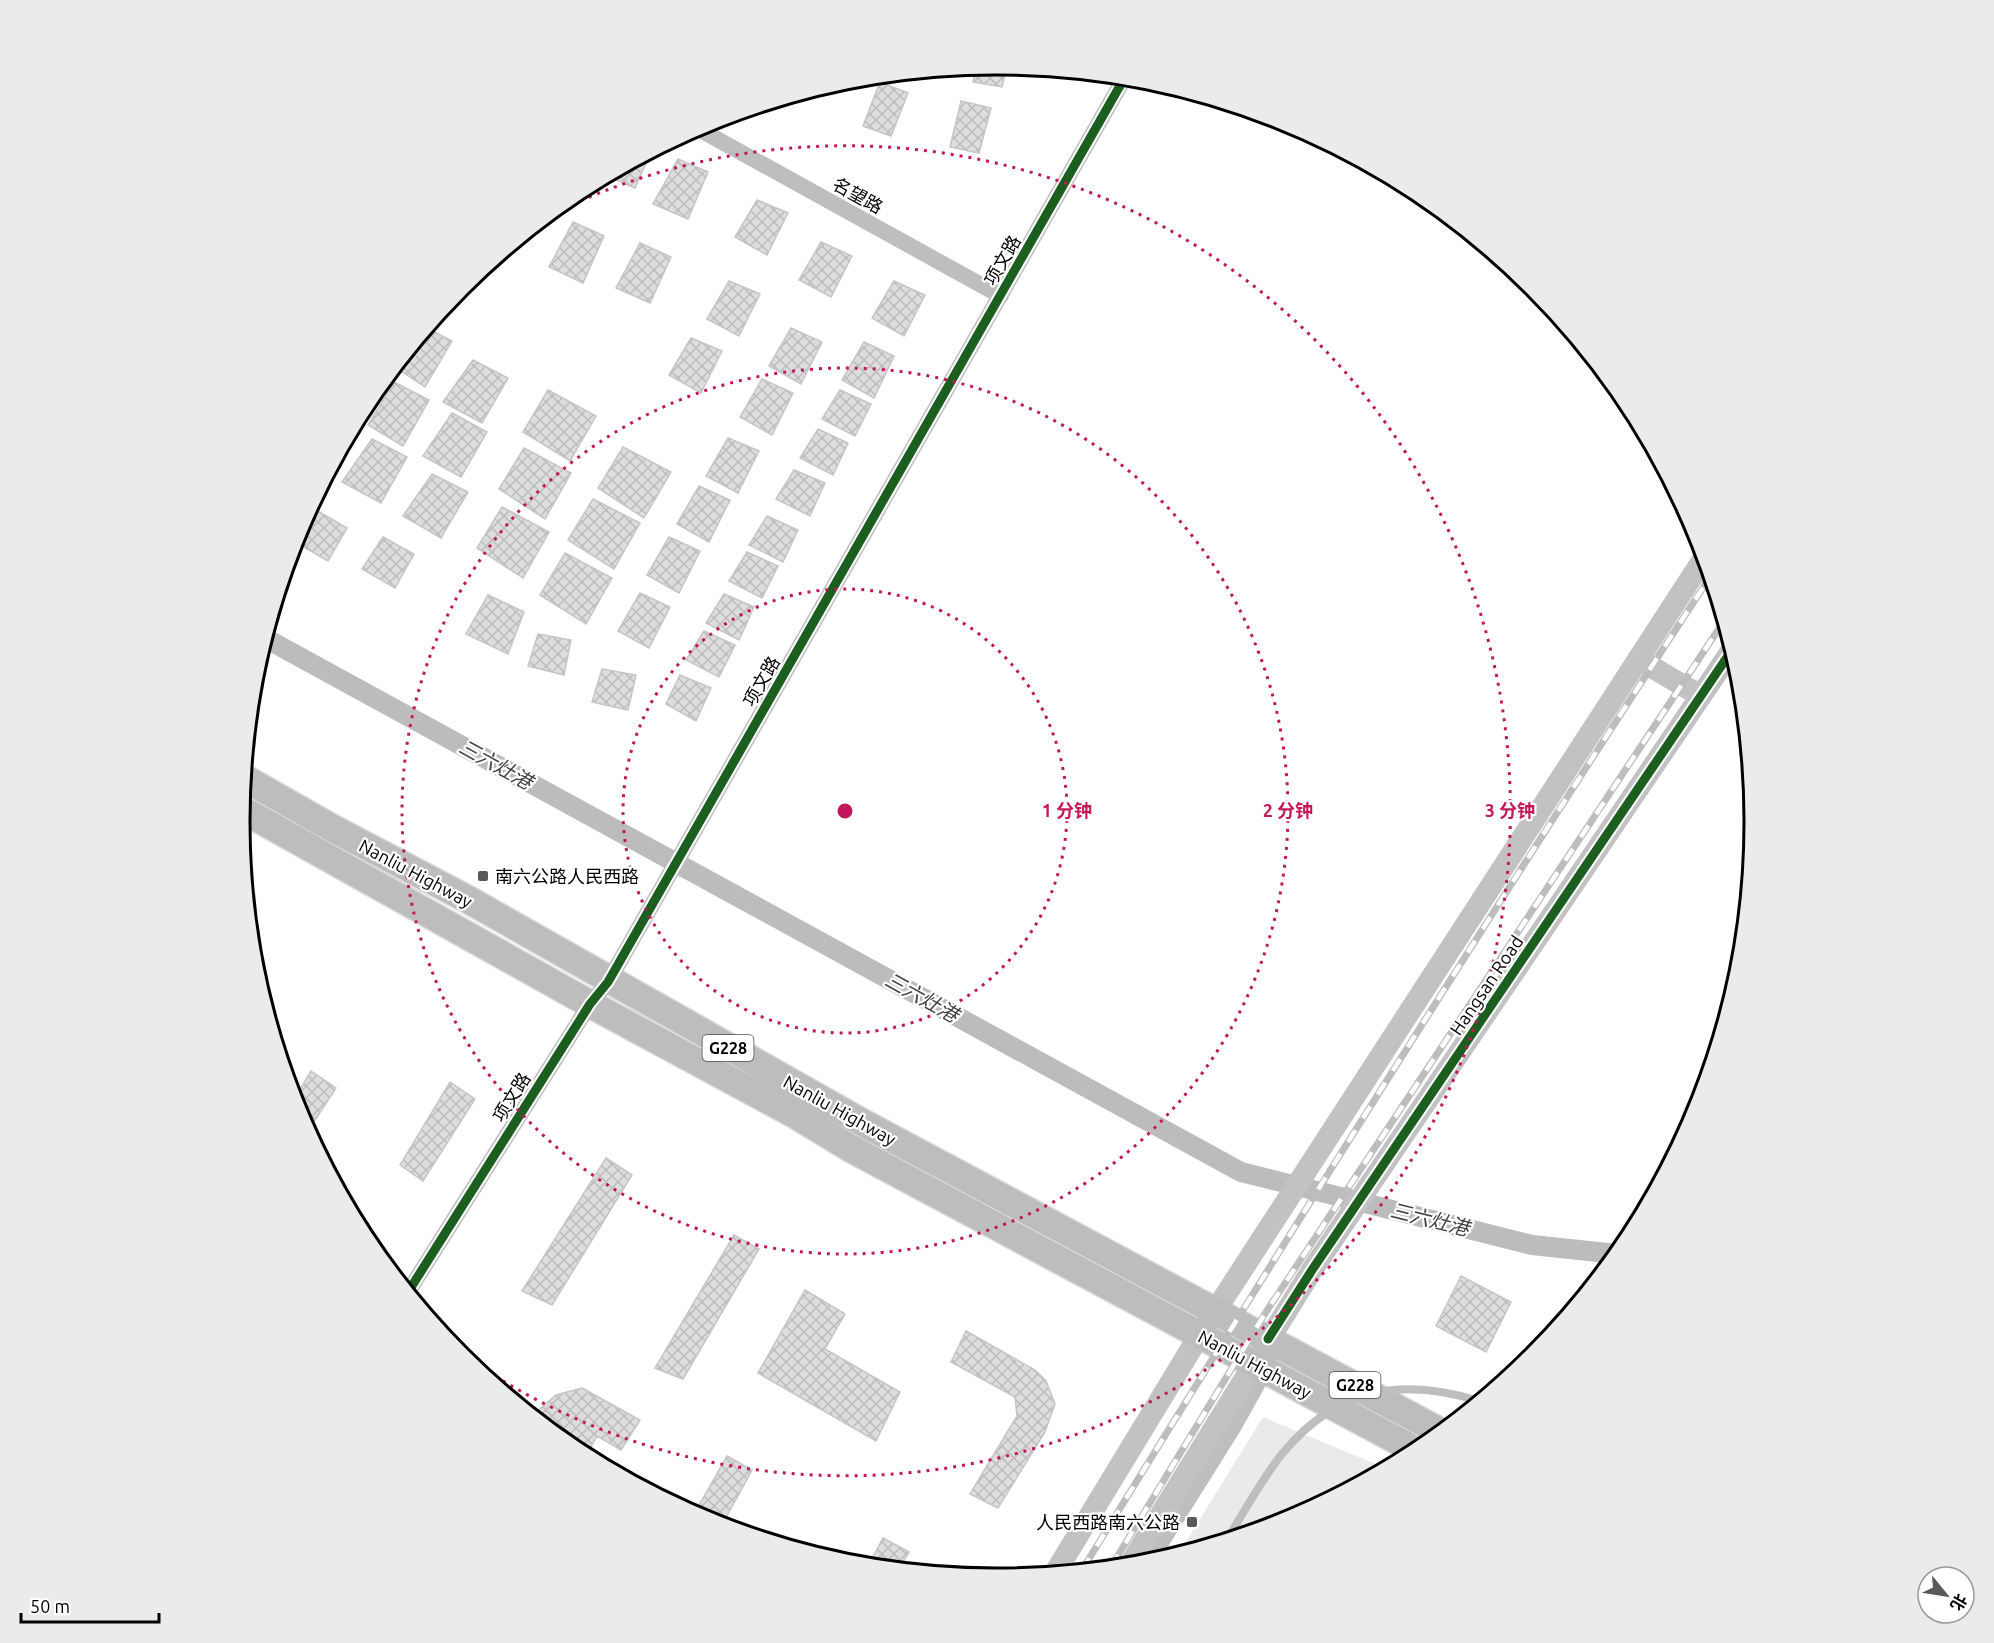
<svg xmlns="http://www.w3.org/2000/svg" width="1994" height="1643" viewBox="0 0 1994 1643" font-family="Ubuntu,'Noto Sans SC',sans-serif">
<style>
.park{fill:#eaeaea}
.lines{fill:none;stroke-linecap:round;stroke-linejoin:round}
.canal{stroke:#bcbcbc;stroke-width:20}
.building{fill:url(#building-cross-hatch);stroke:#c5c5c5;stroke-width:1.5}
.trunk-casing{stroke:#dbdbdb;stroke-width:30}
.minor{stroke:#bebebe;stroke-width:16}
.tertiary{stroke:#bebebe;stroke-width:20}
.secondary{stroke:#c2c2c2;stroke-width:22}
.trunk{stroke:#bdbdbd;stroke-width:27}
.rail-casing{stroke:#bdbdbd;stroke-width:7}
.rail{stroke:#fff;stroke-width:4.5;stroke-dasharray:14;stroke-linecap:butt}
.service-bridge{stroke:#bebebe;stroke-width:8}
.cycleway-casing{stroke:#fff;stroke-width:13}
.cycleway{stroke:#1b5e20;stroke-width:9}
.ring{fill:none;stroke:#c2185b;stroke-width:3;stroke-dasharray:3 6}
.poi-dot{fill:#595959;stroke:#fff;stroke-width:2}
.labels{text-anchor:middle;dominant-baseline:central;stroke-width:4.5;stroke-linejoin:round;paint-order:stroke}
.shield{fill:#fff;stroke:#4c4c4c;stroke-width:1.5}
.shield-label{font-size:16px;font-weight:bold;fill:#000}
.street-label{font-size:18px;fill:#000;stroke:#fff}
.poi-label{font-size:18px;fill:#000;stroke:#fff;text-anchor:start}
.water-label{font-size:20px;font-style:italic;fill:#414141;stroke:#fff}
.rim{fill:none;stroke:#000;stroke-width:3}
.centre{fill:#c2185b;stroke:#fff;stroke-width:3}
.ring-label{font-size:18px;text-anchor:middle;font-weight:bold;fill:#c2185b;stroke:#fff;stroke-width:4.5;stroke-linejoin:round;paint-order:stroke}
</style>
<defs>
<pattern id="building-cross-hatch" width="8" height="8" patternUnits="userSpaceOnUse" patternTransform="scale(1.5)"><rect width="8" height="8" fill="#ddd"/><path d="M0 0l8 8M0 8l8-8" fill="none" stroke="#bcbcbc"/></pattern>
</defs>
<rect width="100%" height="100%" fill="#fff"/>
<path class="park" d="M1263,1417L1385,1468L1286,1521L1179,1553Z"/>
<g class="lines">
<path class="canal" d="M265,638L1241,1172L1532,1245L1617,1254"/>
</g>
<path class="building" d="M997,65H1007L1002,87L973,82L976,67Z
M922,72L921,79L891,75H892Z
M880,82L908,93L891,136L863,126Z
M961,101L991,108L979,153L950,147Z
M651,152L635,188L607,176Z
M678,159L708,172L688,219L653,204Z
M757,200L788,213L767,255L735,237Z
M573,222L604,236L583,283L549,267Z
M821,242L852,256L831,297L799,280Z
M640,243L671,257L650,303L616,288Z
M729,281L760,294L739,336L707,319Z
M894,281L925,295L904,336L872,318Z
M427,328L452,341L425,387L395,367Z
M791,328L822,342L801,384L769,366Z
M691,338L722,351L701,393L669,375Z
M864,342L894,356L874,398L842,380Z
M473,360L508,378L482,423L443,402Z
M762,379L793,393L772,435L740,417Z
M394,382L429,400L403,446L368,425Z
M548,390L596,416L570,461L523,432Z
M840,390L871,404L855,436L822,419Z
M452,413L487,432L461,477L423,456Z
M818,429L848,443L833,475L800,458Z
M728,438L759,451L738,493L706,476Z
M372,439L407,457L381,503L342,482Z
M623,447L671,472L644,518L598,488Z
M524,448L571,473L545,519L499,489Z
M794,470L825,483L810,516L776,499Z
M432,474L468,492L441,538L403,516Z
M699,486L730,500L709,542L677,524Z
M593,499L640,523L614,569L568,540Z
M502,507L549,532L523,578L477,548Z
M316,510L347,528L328,561L295,542Z
M767,516L798,530L783,562L749,545Z
M383,537L414,554L395,588L362,569Z
M669,537L700,551L679,593L647,575Z
M747,552L778,566L762,598L729,581Z
M565,553L612,578L586,624L540,595Z
M640,593L670,607L649,648L618,631Z
M724,594L754,607L739,640L706,623Z
M488,595L524,612L508,654L466,634Z
M704,631L735,645L719,677L686,660Z
M538,634L571,640L564,675L528,666Z
M602,669L636,675L628,710L592,702Z
M680,675L711,688L696,721L666,704Z
M255,969L266,977L260,986Z
M311,1071L336,1088L308,1131L294,1099Z
M450,1082L475,1099L423,1181L400,1165Z
M606,1158L632,1175L552,1305L522,1291Z
M734,1235L759,1249L683,1379L655,1368Z
M1461,1276L1511,1302L1486,1352L1436,1326Z
M805,1290L845,1314L825,1349L900,1392L876,1441L758,1373Z
M966,1331L1035,1370L1046,1381L1055,1404L1045,1432L998,1508L970,1494L1017,1416L1015,1397L951,1362Z
M582,1388L640,1420L621,1450L597,1436L586,1456L533,1415L556,1395Z
M727,1456L752,1470L722,1525L694,1514Z
M883,1538L909,1552L899,1569L868,1566Z"/>
<g class="lines">
<defs>
<path id="trunk" d="M244,778L332,828L467,899L863,1123L1441,1432
M241,809L590,1004L794,1114L850,1148L1417,1451"/>
</defs>
<use href="#trunk" class="trunk-casing"/>
<path class="minor" d="M697,128L1001,296
M408,1292L590,1004L608,982L1125,77"/>
<path class="tertiary" d="M1146,1563L1233,1424L1264,1368L1266,1356"/>
<path class="secondary" d="M1638,659L1701,696
M1129,1566L1312,1270L1732,650
M1055,1573L1199,1336L1704,558"/>
<use href="#trunk" class="trunk"/>
<defs>
<path id="rail" d="M1111,1567L1266,1312L1724,621
M1082,1570C1287,1237 1495,905 1710,577"/>
</defs>
<use href="#rail" class="rail-casing"/>
<use href="#rail" class="rail"/>
<path class="service-bridge" d="M1227,1539C1245,1511 1261,1480 1282,1454C1335,1389 1400,1376 1479,1401"/>
<defs>
<path id="cycleway" d="M408,1292L590,1004L608,982L1125,77
M1268,1339L1312,1270L1732,650"/>
</defs>
<use href="#cycleway" class="cycleway-casing"/>
<use href="#cycleway" class="cycleway"/>
</g>
<g class="ring">
<circle cx="845" cy="811" r="222"/>
<circle cx="845" cy="811" r="443"/>
<path d="M548 216A665 665 0 1 1 459 1352"/>
</g>
<g class="poi-dot">
<rect x="477" y="870" width="12" height="12" rx="3"/>
<rect x="1186" y="1516" width="12" height="12" rx="3"/>
</g>
<g class="labels">
<g class="shield">
<rect x="702.5" y="1035" width="51" height="26" rx="4.5"/>
<rect x="1329.5" y="1372" width="51" height="26" rx="4.5"/>
</g>
<g class="shield-label">
<text x="728" y="1048">G228</text>
<text x="1355" y="1385">G228</text>
</g>
<g class="street-label">
<text transform="translate(858 195) rotate(29)">名望路</text>
<text transform="translate(1002 260) rotate(-60)">项文路</text>
<text transform="translate(761 681) rotate(-60)">项文路</text>
<text transform="translate(416 873) rotate(28)">Nanliu Highway</text>
<text transform="translate(1486 985) rotate(-56)">Hangsan Road</text>
<text transform="translate(511 1097) rotate(-58)">项文路</text>
<text transform="translate(840 1110) rotate(29)">Nanliu Highway</text>
<text transform="translate(1255 1364) rotate(28)">Nanliu Highway</text>
</g>
<g class="poi-label">
<text x="495" y="876">南六公路人民西路</text>
<text x="1180" y="1522" text-anchor="end">人民西路南六公路</text>
</g>
<g class="water-label">
<text transform="translate(496 764) rotate(29)">三六灶港</text>
<text transform="translate(922 997) rotate(29)">三六灶港</text>
<text transform="translate(1430 1219) rotate(14)">三六灶港</text>
</g>
</g>
<path d="M0 0H1994V1643H0ZM996 75H998A746 746 0 0 1 1744 821V822A746 746 0 0 1 998 1568H996A746 746 0 0 1 250 822V821A746 746 0 0 1 996 75Z" fill="#ebebeb" fill-rule="evenodd"/>
<path class="rim" d="M996 75H998A746 746 0 0 1 1744 821V822A746 746 0 0 1 998 1568H996A746 746 0 0 1 250 822V821A746 746 0 0 1 996 75Z"/>
<circle cx="845" cy="811" r="9" class="centre"/>
<g class="ring-label">
<text x="1067" y="817">1 分钟</text>
<text x="1288" y="817">2 分钟</text>
<text x="1510" y="817">3 分钟</text>
</g>
<g transform="translate(1946 1595) rotate(120)"><circle r="28" fill="#ffffff" stroke="#999999" stroke-width="1.5"/>
<path d="M0-4.5L10 22L0 15L-10 22Z" fill="#595959"/>
<text y="-9" font-size="16" font-weight="bold" text-anchor="middle" fill="#000000">北</text>
</g>
<path d="M21 1613v9h138v-9" fill="none" stroke="#000000" stroke-width="3"/>
<text x="30" y="1613" font-size="18" fill="#000000" stroke="#ffffff" stroke-width="4.5" paint-order="stroke">50 m</text>
</svg>
